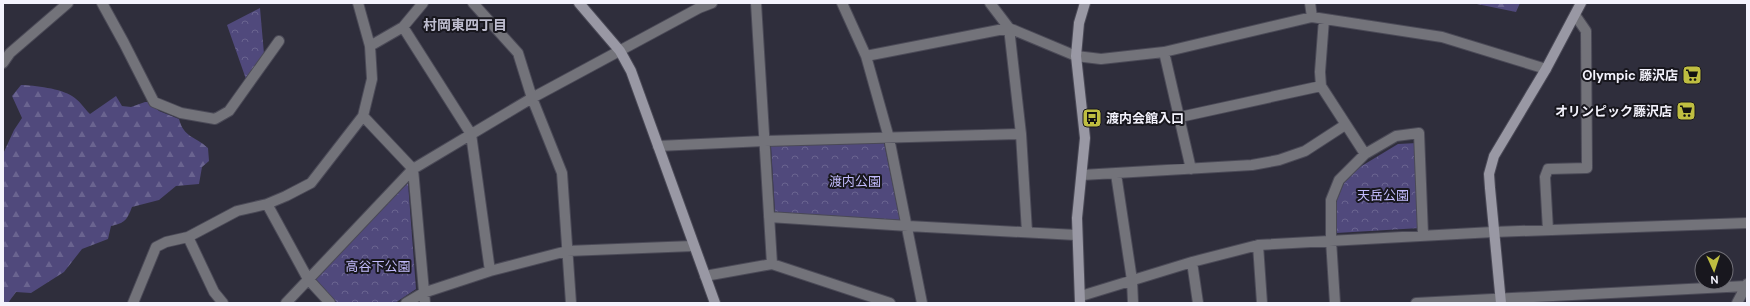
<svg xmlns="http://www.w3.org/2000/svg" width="1750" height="306" viewBox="0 0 1750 306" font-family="'DM Sans','Noto Sans JP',sans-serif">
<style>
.forest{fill:url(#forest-firs)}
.park{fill:url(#park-crowns)}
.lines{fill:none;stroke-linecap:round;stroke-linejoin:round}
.street-casing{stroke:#4b4a57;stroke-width:12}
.secondary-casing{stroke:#4b4a57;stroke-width:12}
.street{stroke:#73737a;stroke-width:10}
.secondary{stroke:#9998a4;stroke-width:10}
.labels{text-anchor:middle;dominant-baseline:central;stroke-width:4;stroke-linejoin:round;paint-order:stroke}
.poi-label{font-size:13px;font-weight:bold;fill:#f4f3fd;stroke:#18171e;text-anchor:end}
.park-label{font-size:13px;fill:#c2bbfc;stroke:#18171e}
.neighbourhood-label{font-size:14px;font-weight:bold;fill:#bebdcf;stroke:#18171e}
</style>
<defs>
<pattern id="forest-firs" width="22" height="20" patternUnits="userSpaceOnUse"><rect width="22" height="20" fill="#50497c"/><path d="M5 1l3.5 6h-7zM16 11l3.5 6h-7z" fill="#6a6490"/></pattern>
<pattern id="park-crowns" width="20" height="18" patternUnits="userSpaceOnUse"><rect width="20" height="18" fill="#50497c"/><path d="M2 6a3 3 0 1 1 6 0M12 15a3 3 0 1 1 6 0" fill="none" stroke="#6a6490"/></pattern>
</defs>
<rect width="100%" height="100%" fill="#2f2e3c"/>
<path class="forest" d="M1472,3H1520L1516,12Z
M21,85C34,85 62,89 72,96C79,100 84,108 90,114L116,96L122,106L131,107L145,102H149L159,111L179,119C184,138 195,136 208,148L209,161L202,167L199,184L176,186L159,200L132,207C127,220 125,223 111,226L108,239L82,249L64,272L31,293L16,292L8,303H3V154L14,130L22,118L12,96Z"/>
<path class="park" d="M260,8L264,54L247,82L227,25Z
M884,143L900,220L775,212L771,146Z
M1417,143L1420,228L1336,233L1337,200L1344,183L1355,170L1398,144Z
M408,183L416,289L395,303H337L315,278Z"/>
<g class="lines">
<defs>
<path id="street" d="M102,3L124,43L154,102L181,113L215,119L229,111L279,41
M473,3L518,53L532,98L562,173L571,303
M756,3L772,264
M842,3L866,56L889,138L922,303
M990,3L1009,28L1021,134L1027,232
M1310,3L1312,17
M1324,19L1320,72L1321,86L1365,154
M403,27L471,134L490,271
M370,46L403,27L423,3
M1164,52L1191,169
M866,56L1009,28L1076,56L1101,59L1164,52L1312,17L1442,37L1546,69
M3,63L10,53L68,3
M363,116L413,169L425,303
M1180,117L1321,86
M658,146L765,141L1021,134
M1116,174L1132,280L1133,303
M1082,175L1252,165L1279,160L1305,151L1345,125
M267,204L308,279L330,303
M769,217L908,226L1076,235
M1548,230L1545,177L1548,169L1587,168L1586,31L1575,15
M188,237L214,292L223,303
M1258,245L1262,303
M1192,262L1198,303
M705,276L772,264L890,303
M1081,296L1192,262L1258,245L1493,232L1747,223
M133,303L156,247L166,242L188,237L237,211L267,204L286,196L311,183L363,116L372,79L370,46L358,3
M286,303L413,169L532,98L699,8L712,3
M406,303L423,293L490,271L567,251L693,246
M1335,303L1331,240V200L1339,180L1365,154L1396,136L1419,133L1423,235
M1416,303L1746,286
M1737,303L1747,284"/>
<path id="secondary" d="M579,3L620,51L631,71L715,303
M1080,303L1077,218L1085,138L1076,56L1079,23L1085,3
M1501,303L1490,188L1489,174L1494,156L1546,69L1581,3"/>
</defs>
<use href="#street" class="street-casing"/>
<use href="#secondary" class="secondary-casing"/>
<use href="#street" class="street"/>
<use href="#secondary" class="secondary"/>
</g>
<defs>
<symbol id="supermarket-square" viewBox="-11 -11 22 22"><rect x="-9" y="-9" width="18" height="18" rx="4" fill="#bfbe41" stroke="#18171e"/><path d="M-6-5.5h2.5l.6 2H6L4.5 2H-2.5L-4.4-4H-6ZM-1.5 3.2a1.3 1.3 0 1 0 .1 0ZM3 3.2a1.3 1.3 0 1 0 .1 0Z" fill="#111"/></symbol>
<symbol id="bus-square" viewBox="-11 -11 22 22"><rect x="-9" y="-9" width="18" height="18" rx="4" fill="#bfbe41" stroke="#18171e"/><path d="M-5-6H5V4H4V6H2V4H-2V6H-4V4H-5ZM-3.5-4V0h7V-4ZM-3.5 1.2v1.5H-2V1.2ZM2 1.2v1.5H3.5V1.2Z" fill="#111"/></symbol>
</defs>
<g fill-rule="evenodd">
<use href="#supermarket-square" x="1681" y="64" width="22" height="22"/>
<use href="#supermarket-square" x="1675" y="100" width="22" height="22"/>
<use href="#bus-square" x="1081" y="107" width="22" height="22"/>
</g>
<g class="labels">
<g class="poi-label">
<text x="1678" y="75">Olympic 藤沢店</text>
<text x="1672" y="111">オリンピック藤沢店</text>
<text x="1106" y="118" text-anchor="start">渡内会館入口</text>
</g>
<g class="park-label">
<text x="855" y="181">渡内公園</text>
<text x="1383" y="195">天岳公園</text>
<text x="378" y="266">高谷下公園</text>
</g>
<g class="neighbourhood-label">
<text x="465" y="25">村岡東四丁目</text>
</g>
</g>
<rect width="1750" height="306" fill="none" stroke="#f4f3fd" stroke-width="8"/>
<g transform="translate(1714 270) rotate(177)"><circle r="19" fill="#18171e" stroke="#706f77"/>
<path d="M0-3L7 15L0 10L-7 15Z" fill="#bfbe41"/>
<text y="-6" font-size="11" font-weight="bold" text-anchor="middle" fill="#f4f3fd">N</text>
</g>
</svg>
